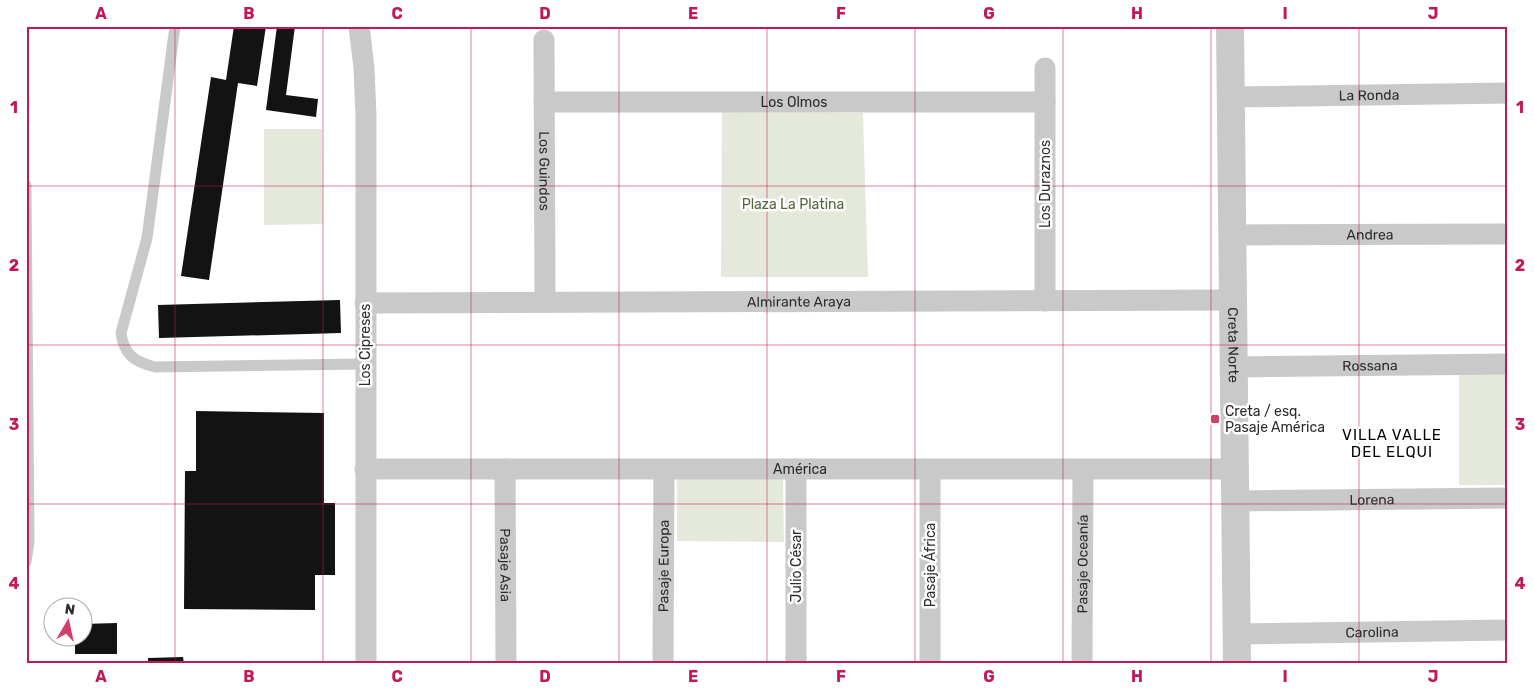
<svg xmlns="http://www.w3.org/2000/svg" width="1534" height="690" viewBox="0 0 1534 690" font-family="Rubik,sans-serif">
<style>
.green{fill:#e5e9db}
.building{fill:#131313}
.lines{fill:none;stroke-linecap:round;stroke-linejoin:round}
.service{stroke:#c9c9c9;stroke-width:11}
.minor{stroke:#c9c9c9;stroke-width:21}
.tertiary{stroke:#c9c9c9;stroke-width:28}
.grid{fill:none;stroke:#c2185b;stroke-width:1;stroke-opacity:0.55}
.poi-dot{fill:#d33f67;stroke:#fff;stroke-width:2}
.labels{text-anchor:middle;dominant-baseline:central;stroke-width:5;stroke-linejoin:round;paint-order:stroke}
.street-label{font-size:14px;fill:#2c2c2c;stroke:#fff}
.park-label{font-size:14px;fill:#57633e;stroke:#fff}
.poi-label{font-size:14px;fill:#2c2c2c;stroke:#fff;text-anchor:start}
.neighbourhood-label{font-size:15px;letter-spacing:1px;fill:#000;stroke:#fff}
.neatline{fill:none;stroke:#c2185b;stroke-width:2}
.grid-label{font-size:16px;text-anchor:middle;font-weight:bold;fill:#c2185b}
</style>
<rect width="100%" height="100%" fill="#fff"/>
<path class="green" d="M722,112L863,113L868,277H721Z
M264,129H322L323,224L264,225Z
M1459,372L1508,373V485H1459Z
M677,477H783L784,542L677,541Z"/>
<path class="building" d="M234,26H266L257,86L238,83L209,280L181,276L211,77L226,80Z
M277,26H295L286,95L318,99L316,117L266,110Z
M340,300L341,333L159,338L158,305Z
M196,411L324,413V503H335V575H315V610L184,609L185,471H196Z
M117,623V654H75V638H82V624Z
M183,657L184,664H148V658Z"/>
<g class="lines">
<path class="service" d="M175,26L147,238L121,333C124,355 135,362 155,367L365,364
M26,185L29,542L26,562"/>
<g class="minor">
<path d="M359,26L364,68L366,116V664"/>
<path id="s1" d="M544,40L545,302"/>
<path d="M1045,68V301"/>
<path id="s2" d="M1230,97L1508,93"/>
<path id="s3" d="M544,102H1045"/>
<path id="s4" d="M1232,235L1508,234"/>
<path id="s5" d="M365,303L1233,300"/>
<path id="s6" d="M1234,367L1508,364"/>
<path id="s7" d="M365,469H1235"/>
<path id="s8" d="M505,469L506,662"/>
<path d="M796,469V664"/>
<path id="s9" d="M1236,501L1508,498"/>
<path id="s10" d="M1237,634L1508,630"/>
<path id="s11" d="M1082,660L1083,469"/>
<path d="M930,662V469"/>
<path id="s12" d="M663,664L664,469"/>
</g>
<path class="tertiary" id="s13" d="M1230,26L1237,664"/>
</g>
<path class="grid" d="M175,26V664M323,26V664M471,26V664M619,26V664M767,26V664M915,26V664M1063,26V664M1211,26V664M1359,26V664M26,186H1508M26,345H1508M26,504H1508"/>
<rect class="poi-dot" x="1210" y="414" width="10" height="10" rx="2.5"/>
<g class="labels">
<g class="street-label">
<text stroke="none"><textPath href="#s2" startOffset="139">La Ronda</textPath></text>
<text stroke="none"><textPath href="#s3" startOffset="250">Los Olmos</textPath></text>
<text stroke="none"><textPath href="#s1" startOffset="131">Los Guindos</textPath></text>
<text transform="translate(1045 184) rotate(-90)">Los Duraznos</text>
<text stroke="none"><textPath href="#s4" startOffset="138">Andrea</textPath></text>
<text stroke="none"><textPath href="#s5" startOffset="434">Almirante Araya</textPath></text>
<text transform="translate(365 345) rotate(-90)">Los Cipreses</text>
<text stroke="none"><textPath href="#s13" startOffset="319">Creta Norte</textPath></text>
<text stroke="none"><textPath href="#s6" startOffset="136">Rossana</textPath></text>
<text stroke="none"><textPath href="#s7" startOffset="435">América</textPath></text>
<text stroke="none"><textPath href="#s9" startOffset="136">Lorena</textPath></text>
<text stroke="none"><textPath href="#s11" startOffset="96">Pasaje Oceanía</textPath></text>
<text stroke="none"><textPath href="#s8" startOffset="96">Pasaje Asia</textPath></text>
<text transform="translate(930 565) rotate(-90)">Pasaje África</text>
<text stroke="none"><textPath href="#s12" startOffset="98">Pasaje Europa</textPath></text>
<text transform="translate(796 566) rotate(-90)">Julio César</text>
<text stroke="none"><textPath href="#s10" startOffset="135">Carolina</textPath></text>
</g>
<g class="park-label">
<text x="793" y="204">Plaza La Platina</text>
</g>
<g class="poi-label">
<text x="1225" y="411">Creta / esq.<tspan x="1225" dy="16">Pasaje América</tspan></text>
</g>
<g class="neighbourhood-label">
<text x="1392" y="435">VILLA VALLE<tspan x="1392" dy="17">DEL ELQUI</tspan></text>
</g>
</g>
<rect width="1534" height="690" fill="none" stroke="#ffffff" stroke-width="55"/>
<g transform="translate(68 622) rotate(9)"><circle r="24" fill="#ffffff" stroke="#ababab"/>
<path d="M0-4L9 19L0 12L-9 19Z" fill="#d33f67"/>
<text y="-8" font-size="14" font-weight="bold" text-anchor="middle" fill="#2c2c2c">N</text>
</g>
<rect x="28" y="28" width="1478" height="634" class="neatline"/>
<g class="grid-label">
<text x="101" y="19">A</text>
<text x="249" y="19">B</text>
<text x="397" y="19">C</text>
<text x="545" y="19">D</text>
<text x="693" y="19">E</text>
<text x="841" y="19">F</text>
<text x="989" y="19">G</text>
<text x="1137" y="19">H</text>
<text x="1285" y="19">I</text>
<text x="1433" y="19">J</text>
<text x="14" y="113">1</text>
<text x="1520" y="113">1</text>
<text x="14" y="271">2</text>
<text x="1520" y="271">2</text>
<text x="14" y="430">3</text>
<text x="1520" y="430">3</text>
<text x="14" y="589">4</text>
<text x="1520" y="589">4</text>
<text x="101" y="682">A</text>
<text x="249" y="682">B</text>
<text x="397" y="682">C</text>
<text x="545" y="682">D</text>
<text x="693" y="682">E</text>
<text x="841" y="682">F</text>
<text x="989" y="682">G</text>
<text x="1137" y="682">H</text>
<text x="1285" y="682">I</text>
<text x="1433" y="682">J</text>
</g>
</svg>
